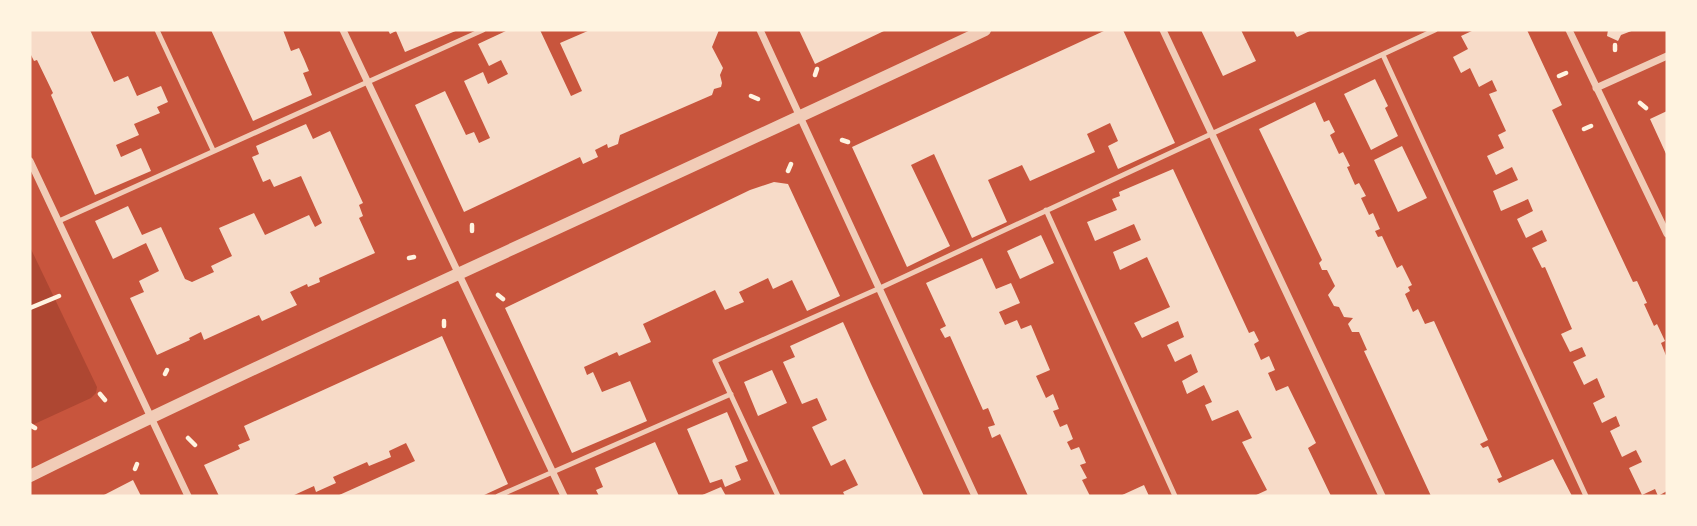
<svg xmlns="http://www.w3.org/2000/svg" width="1697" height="526" viewBox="0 0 1697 526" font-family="'DejaVu Sans',sans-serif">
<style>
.green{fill:#ae4732}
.building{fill:#f7dbc8}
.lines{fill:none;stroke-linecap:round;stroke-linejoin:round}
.path{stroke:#fff3e0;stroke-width:4.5}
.service{stroke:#f1ccb7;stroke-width:5}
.minor{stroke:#f1ccb7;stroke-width:7}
.tertiary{stroke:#f1ccb7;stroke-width:12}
</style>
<rect width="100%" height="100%" fill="#c8553d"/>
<path class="green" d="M30,247L97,387L96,393L91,398L30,426Z"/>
<path class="building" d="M30,30H90L114,82L128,76L137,96L161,86L168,102L157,107L160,113L134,124L139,135L116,145L121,157L141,148L151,171L95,195L51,95L53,93L37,60L34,61L30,53Z
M211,30H283L291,51L299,48L304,59L309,71L303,73L312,95L253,121Z
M388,30H458L405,52L396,31L390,34Z
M508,30H540L571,96L582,91L560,43L590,30H719L712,47L723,68L720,75L722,83L721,87L714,89L712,95L620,135L618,144L608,148L607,144L595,150L598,157L583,164L580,157L464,212L415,105L445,91L466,135L474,132L479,143L490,138L464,81L483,72L488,84L508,74L501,60L489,66L478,44Z
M799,30H886L815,64Z
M1106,30H1123L1175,143L1118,169L1108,146L1118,141L1110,123L1087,134L1095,152L1030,181L1022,165L988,180L1007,222L972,238L934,154L911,165L950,246L907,267L852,147Z
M1201,30H1241L1256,61L1223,76Z
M1293,30H1312L1297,37Z
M1474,30H1527L1562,105L1552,110L1633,282L1637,281L1647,303L1644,304L1654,326L1657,324L1665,341L1661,343L1667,358V491L1658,496L1655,489L1642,495L1629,468L1642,462L1636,450L1622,457L1610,431L1620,426L1616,416L1602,423L1593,403L1605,397L1597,378L1584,385L1573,362L1586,356L1582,347L1570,352L1561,334L1572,329L1545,267L1542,268L1532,248L1547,241L1542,230L1526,238L1517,219L1533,211L1528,199L1501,211L1493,191L1518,180L1512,167L1496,175L1487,156L1504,148L1498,135L1506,131L1489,94L1497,91L1492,80L1479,87L1470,68L1461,73L1453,57L1468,49L1461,36Z
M1608,30H1634L1621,35L1618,41L1607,36Z
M1375,79L1388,106L1385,108L1398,136L1371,150L1344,94Z
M1315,102L1324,122L1329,120L1335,132L1330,135L1339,154L1343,152L1350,166L1347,167L1355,185L1359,183L1366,196L1361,198L1369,215L1373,213L1380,229L1375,231L1378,237L1382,236L1397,268L1402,265L1412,285L1408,287L1410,291L1405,294L1413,312L1418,309L1425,324L1434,321L1488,440L1480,444L1483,448L1488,446L1502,477L1497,479L1499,483L1553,459L1572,496H1431L1364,351L1367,350L1359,332H1352L1348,324L1353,318L1344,317L1339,307L1334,306L1328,295L1335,286L1327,270H1322L1319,263L1322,260L1259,129Z
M1667,111V156L1650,119Z
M306,124L313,139L330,131L363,203L359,205L363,216L359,218L375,253L319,278L320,282L308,287L307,284L290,292L297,305L262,321L259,315L204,340L201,332L189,338L190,340L157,355L130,298L144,292L139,281L159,271L146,243L113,259L95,221L128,206L142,235L161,227L185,279L192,282L214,272L211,266L232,256L219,228L254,213L265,235L309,215L315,227L322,223L301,176L274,187L270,179L263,182L252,157L259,154L256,146Z
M1402,146L1427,198L1398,212L1374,160Z
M1173,169L1249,333L1254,331L1259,341L1254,344L1261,360L1269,356L1275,370L1268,373L1276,391L1288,386L1316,443L1308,448L1331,496H1254L1267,490L1242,442L1252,438L1238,410L1212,421L1205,405L1212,402L1204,385L1187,394L1182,381L1198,372L1191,354L1175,362L1167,345L1184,337L1178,321L1142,338L1134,323L1170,307L1147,257L1120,270L1113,252L1141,240L1134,224L1095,241L1087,222L1117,210L1112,199L1120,196L1119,192Z
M774,182L788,184L840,296L807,311L792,280L773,289L768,278L739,292L744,302L725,310L715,290L643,324L651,342L619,356L617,352L584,367L587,375L593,372L602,392L630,381L647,421L572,453L505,308L750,190Z
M1041,235L1054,263L1020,279L1007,251Z
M982,258L996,289L1011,283L1020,303L999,312L1005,325L1017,320L1021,329L1031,325L1050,370L1036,376L1046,398L1053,394L1059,409L1053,411L1060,427L1067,424L1073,439L1067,442L1071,450L1079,447L1086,463L1080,465L1087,478L1082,480L1090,496H1028L1000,434L992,438L988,427L995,425L988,408L983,410L950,336L945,338L940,329L946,326L926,283Z
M843,322L871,384L924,496H845L843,492L858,485L845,459L831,466L812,427L827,420L817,398L802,404L783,362L795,357L790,346Z
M442,336L508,484L482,496H337L415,461L406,443L389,451L391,457L369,466L367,462L333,477L336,483L316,492L314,486L292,496H219L204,465L240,449L238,445L250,440L244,426Z
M772,370L787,403L758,416L744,382Z
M727,412L748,461L735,466L741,480L725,487L722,479L710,483L687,429Z
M655,442L679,496H599L596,490L603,487L595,468Z
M133,480L141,496H102Z
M1144,485L1149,496H1120Z
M721,487L726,496H700Z"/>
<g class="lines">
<path class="path" d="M1615,45V50
M815,75L817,69
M1559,76L1566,73
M751,96L758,99
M1640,103L1646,108
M1584,129L1591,126
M842,140L848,142
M788,171L791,164
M472,231V225
M409,258L414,257
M498,295L503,299
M30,308L59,296
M444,321V326
M165,374L167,370
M100,394L105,400
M30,425L35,428
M188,438L195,445
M135,469L137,464"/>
<path class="service" d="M157,30L213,150
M1383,55L1586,496
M1046,210L1175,496
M59,221L483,30
M498,496L731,394
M778,496L715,361L880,288L1435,30"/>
<path class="minor" d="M343,30L564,496
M760,30L975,496
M1163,30L1382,496
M1569,30L1667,234
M1596,88L1667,56
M30,161L188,496"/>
<path class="tertiary" d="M30,476C346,322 667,180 985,30"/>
</g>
<rect width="1697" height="526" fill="none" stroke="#fff3e0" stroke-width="63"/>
</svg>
